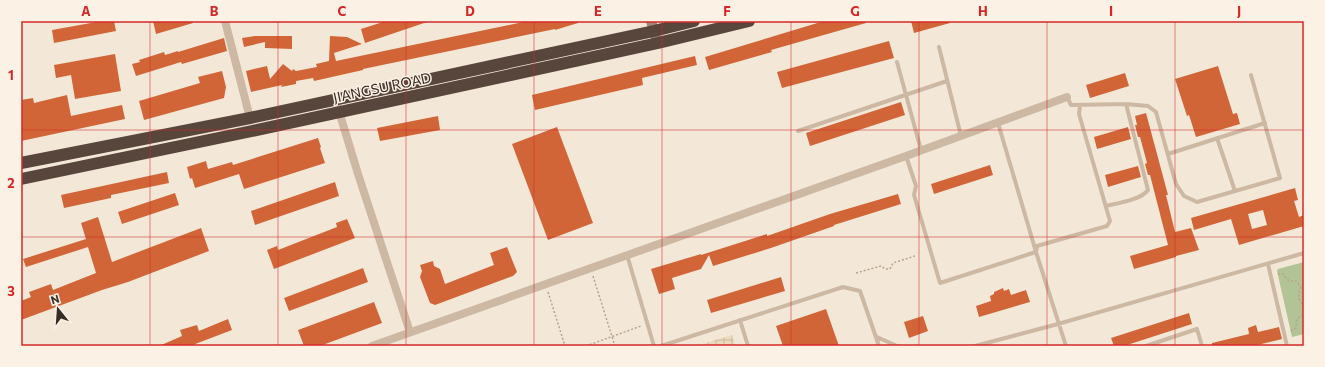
<svg xmlns="http://www.w3.org/2000/svg" width="1325" height="367" viewBox="0 0 1325 367" font-family="Commissioner,sans-serif">
<style>
.grass{fill:#b2c396}
.plaza{fill:url(#plaza-grid)}
.building{fill:#d16538;fill-rule:evenodd}
.lines{fill:none;stroke-linecap:round;stroke-linejoin:round}
.path{stroke:#b8a28d;stroke-width:1.5;stroke-dasharray:2 2;stroke-linecap:butt}
.lane{stroke:#ccb8a3;stroke-width:4}
.street{stroke:#ccb8a3;stroke-width:8}
.secondary{stroke:#a08674;stroke-width:10}
.highway{stroke:#58463c;stroke-width:12}
.grid{fill:none;stroke:#d62828;stroke-width:1;stroke-opacity:0.55}
.labels{text-anchor:middle;dominant-baseline:central;stroke-width:3;stroke-linejoin:round;paint-order:stroke}
.street-label{font-size:14px;fill:#362c25;stroke:#fbf1e4}
.neatline{fill:none;stroke:#d62828;stroke-width:1.5}
.grid-label{font-size:13px;text-anchor:middle;font-weight:bold;fill:#d62828}
</style>
<defs>
<pattern id="plaza-grid" width="8" height="8" patternUnits="userSpaceOnUse"><rect width="8" height="8" fill="#eddabd"/><path d="M0 4h8M4 0v8" fill="none" stroke="#ccbba2"/></pattern>
</defs>
<rect width="100%" height="100%" fill="#f3e8d7"/>
<path class="grass" d="M1304,262V334L1292,337L1277,271L1278,269Z"/>
<path class="plaza" d="M732,335L735,346H696Z"/>
<path class="building" d="M102,21H114L116,31L54,43L52,30Z
M153,21H193V23L156,34Z
M386,21H426L427,22L365,43L361,29Z
M528,21H578V23L555,30V29L363,69V70L314,81L313,78L296,81V84L281,87L282,85L251,92L246,71L267,66L270,79L283,64L292,71L293,69L296,71L317,67L316,64L329,61L330,36L347,37L362,44L334,53L336,61Z
M824,21H865L866,23L771,50L772,52L709,70L705,57Z
M911,21H949L950,23L914,33Z
M255,36H292V49L265,48V42L244,47L242,38Z
M224,38L227,51L182,64L181,62L136,76L132,64L140,62L139,60L164,52L165,55L178,51V52Z
M889,41L894,58L782,88L777,72Z
M115,54L121,91L75,99L71,75L56,78L54,65Z
M695,56L697,65L642,78L643,85L535,110L532,95Z
M1218,66L1233,114L1237,113L1240,124L1196,137L1189,115L1187,116L1175,79Z
M222,71L226,87L224,98L144,120L139,101L200,83L198,77Z
M1125,73L1129,86L1090,98L1086,85Z
M67,95L71,116L122,105L125,119L21,141V100L33,98L34,103Z
M901,102L905,115L810,146L806,133Z
M1146,113L1168,195H1166L1175,232L1191,228L1199,250L1176,256V257L1134,269L1130,256L1168,245L1150,175H1148L1145,164L1147,163L1140,137H1138L1135,125H1137L1135,116Z
M438,116L440,130L380,141L377,128Z
M557,127L593,223L548,240L512,144Z
M1128,127L1131,139L1097,149L1094,137Z
M318,138L321,147L320,148L325,163L244,189L239,174L195,188L192,178L190,179L187,167L206,161L208,169L232,162L233,165Z
M990,165L993,175L934,194L931,184Z
M1138,166L1141,177L1108,187L1105,175Z
M167,172L169,183L111,195V198L64,208L61,195Z
M335,182L339,196L255,225L251,211Z
M1295,188L1298,200L1294,201L1299,217L1304,215V226L1239,245L1231,219L1194,230L1191,218ZM1263,210L1267,225L1252,229L1248,214Z
M175,193L179,205L122,224L118,212Z
M898,194L901,204L834,225V226L771,248L713,266L709,255L701,269L672,278L675,289L659,294L651,269L701,254V255L767,234V236L830,214Z
M98,217L112,262L201,228L209,251L128,282L102,290L21,320V301L31,297L29,292L51,284L53,290L96,273L88,247L26,267L23,259L86,239L81,223Z
M347,219L355,238L274,269L267,250L277,246L278,250L337,227L336,223Z
M507,247L517,272L513,276L435,305L430,303L420,277L422,271L420,265L433,261L434,266L440,269L445,284L494,265L490,253Z
M363,268L368,282L289,311L284,298Z
M781,277L785,291L711,313L707,300Z
M1003,288L1004,291L1009,289L1011,295L1026,290L1030,302L979,317L976,306L991,301L990,296L994,294V292Z
M374,302L382,323L320,346H304L298,330Z
M826,309L839,346H783L776,326Z
M1189,313L1192,324L1124,346H1114L1111,338Z
M923,316L928,331L909,338L904,322Z
M228,319L232,330L190,346H159L182,336L180,330L197,325L199,331Z
M1256,325L1258,332L1279,327L1282,339L1253,346H1212V343L1249,334L1248,328Z"/>
<g class="lines">
<path class="path" d="M856,273L881,266L885,269H890L893,263L915,256
M1278,274H1283L1289,281H1296L1301,287
M593,276L615,346
M1304,284C1297,291 1297,299 1304,306
M548,292L565,346
M1291,331L1296,328C1297,319 1295,319 1304,315V313
M586,346L641,326"/>
<path class="lane" d="M939,47L961,136
M897,62L921,150
M1067,97L1071,105L1126,104L1148,106L1156,112L1176,184L1184,196L1197,202L1280,178L1251,75
M998,123L1036,252L1066,346
M798,131L947,81
M1217,138L1235,191
M1168,154L1265,123
M906,156L916,186L914,195L940,283L1036,252L1037,246L1107,226L1110,221L1079,114L1080,106
M1106,206C1118,203 1141,200 1148,190L1126,104
M627,255L654,346
M1268,264L1287,346
M740,320L748,346
M877,337L897,346
M661,346L843,287L860,291L879,346
M975,346L1058,324L1304,253
M1146,346L1197,329L1202,346"/>
<path class="street" d="M225,21L250,118
M338,108L358,174L410,332
M372,346L906,156L1067,97"/>
<path class="secondary" d="M651,21L656,38"/>
<path class="highway" d="M21,163L250,118L654,31L694,21
M21,179L252,131L658,43L749,21"/>
</g>
<path class="grid" d="M150,21V346M278,21V346M406,21V346M534,21V346M662,21V346M791,21V346M919,21V346M1047,21V346M1175,21V346M21,130H1304M21,237H1304"/>
<g class="labels">
<g class="street-label">
<text transform="translate(382 87) rotate(-12)">JIANGSU ROAD</text>
</g>
</g>
<rect width="1325" height="367" fill="none" stroke="#fbf1e4" stroke-width="44"/>
<g transform="translate(58 309) rotate(343)" stroke="#fbf1e4" stroke-width="3" paint-order="stroke">
<path d="M0-3L7 15L0 10L-7 15Z" fill="#362c25"/>
<text y="-6" font-size="11" font-weight="bold" text-anchor="middle" fill="#362c25">N</text>
</g>
<rect x="22" y="22" width="1281" height="323" class="neatline"/>
<g class="grid-label">
<text x="86" y="16">A</text>
<text x="214" y="16">B</text>
<text x="342" y="16">C</text>
<text x="470" y="16">D</text>
<text x="598" y="16">E</text>
<text x="727" y="16">F</text>
<text x="855" y="16">G</text>
<text x="983" y="16">H</text>
<text x="1111" y="16">I</text>
<text x="1239" y="16">J</text>
<text x="11" y="80">1</text>
<text x="11" y="188">2</text>
<text x="11" y="296">3</text>
</g>
</svg>
